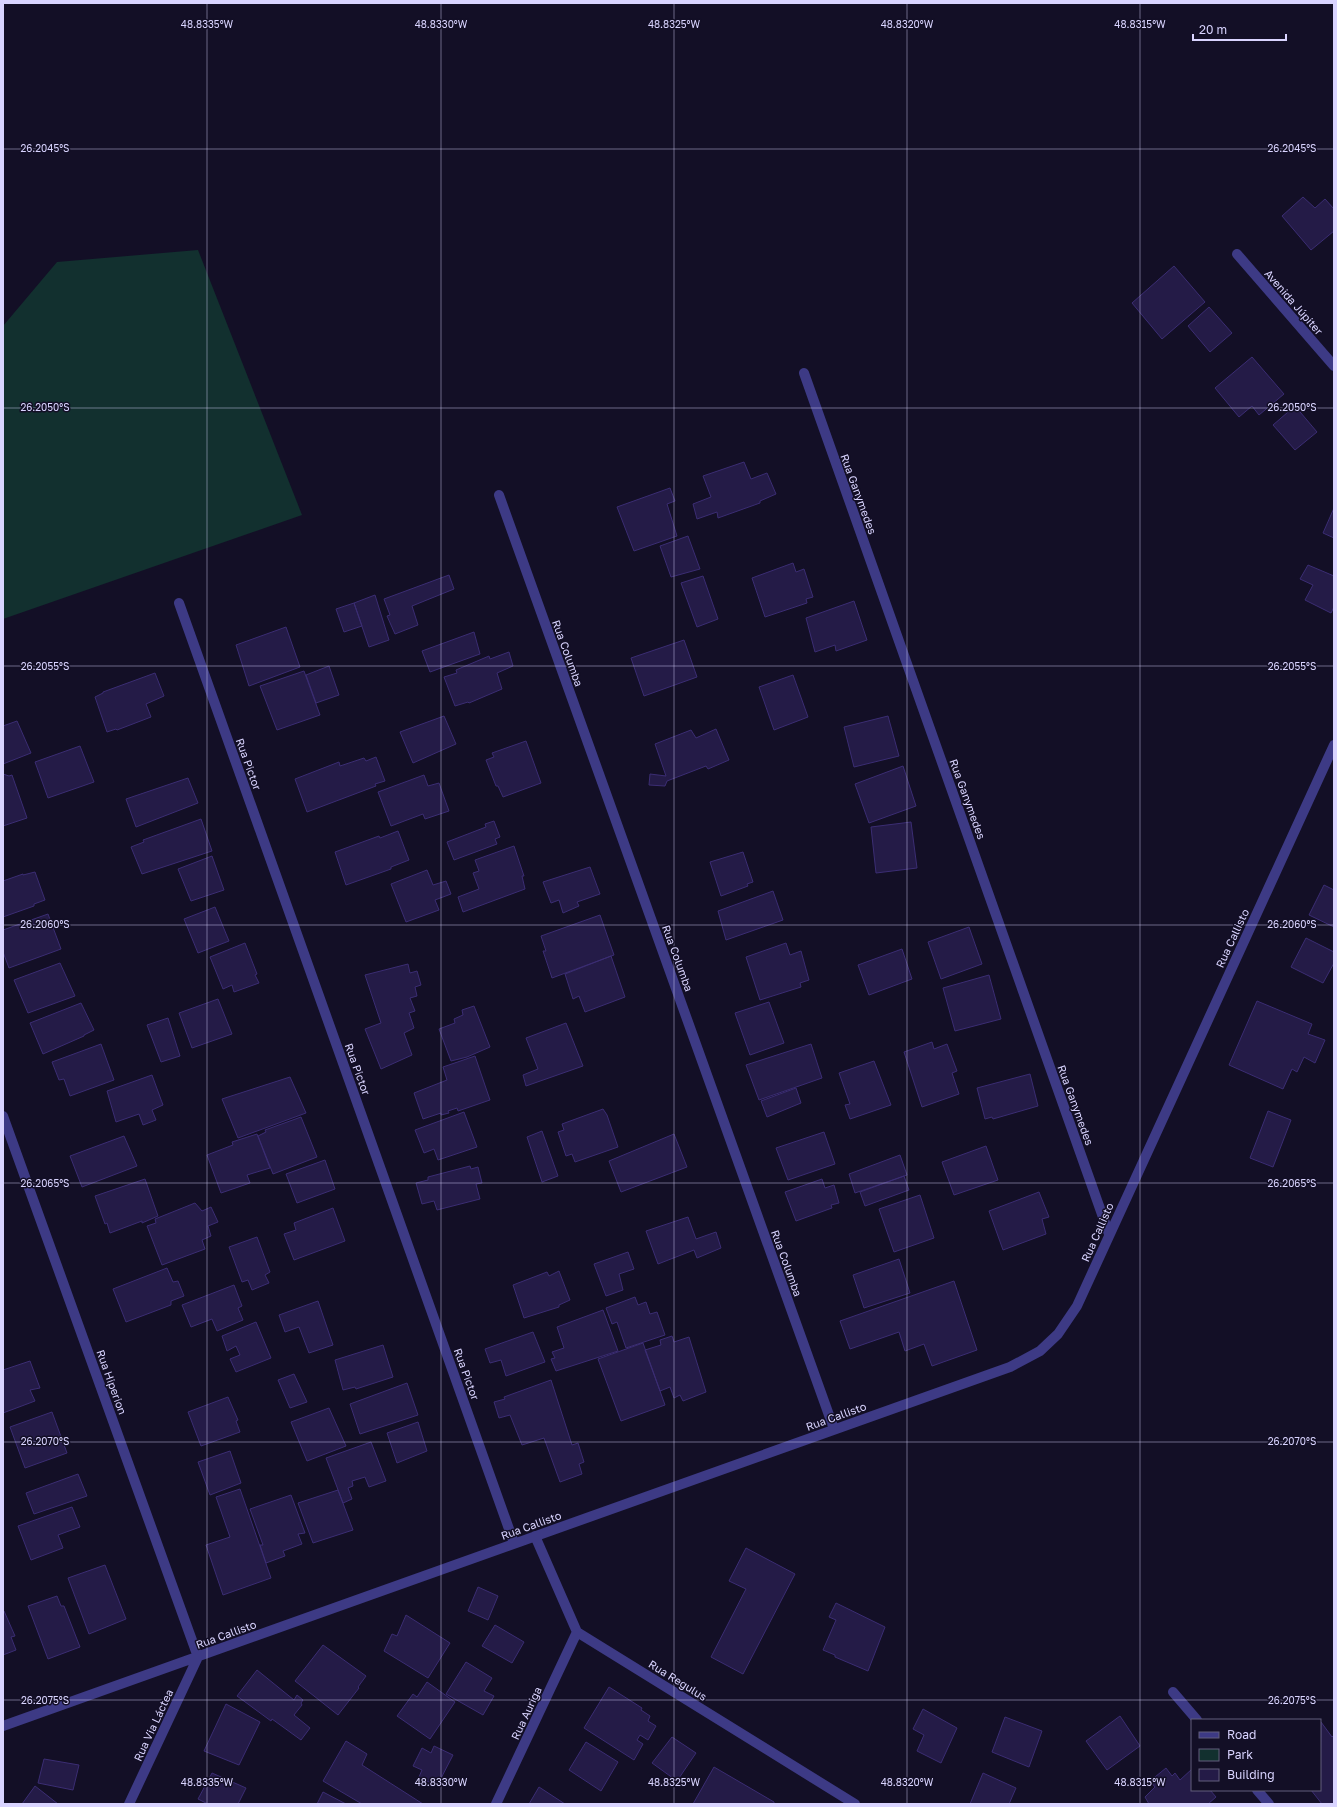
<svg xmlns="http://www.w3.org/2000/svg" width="1337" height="1807" viewBox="0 0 1337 1807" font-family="'Golos Text',sans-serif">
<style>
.green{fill:#12302f}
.building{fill:#241b47;stroke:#3b2d73}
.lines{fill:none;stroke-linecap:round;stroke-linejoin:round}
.minor{stroke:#3d3a85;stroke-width:10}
.ticks{fill:none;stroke:#d9d4ff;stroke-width:1;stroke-opacity:0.45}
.labels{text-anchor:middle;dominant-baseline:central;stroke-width:3;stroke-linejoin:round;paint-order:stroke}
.street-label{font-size:11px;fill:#d9d4ff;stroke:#130f26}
.ticks-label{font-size:10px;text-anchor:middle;fill:#d9d4ff;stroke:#130f26;stroke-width:3;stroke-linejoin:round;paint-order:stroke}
</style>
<rect width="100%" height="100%" fill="#130f26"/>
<path class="green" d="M198,250L302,515L3,619V326L57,262Z"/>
<path class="building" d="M1303,197L1315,208L1325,199L1334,209V231L1311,250L1282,216Z
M1174,266L1205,302L1162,339L1132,303Z
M1209,307L1232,333L1210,352L1188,326Z
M1252,357L1284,394L1259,415L1252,406L1239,417L1215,388Z
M1295,406L1317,432L1295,450L1273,425Z
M744,462L751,479L767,473L776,494L760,501V503L718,518L717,512L697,519L693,504L711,497L703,476Z
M670,488L675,501L667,504L677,536L634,551L617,507Z
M1334,508V538L1323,533Z
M688,536L700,569L671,577L660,546Z
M793,563L796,572L804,569L813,597L806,599L807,603L765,617L752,578Z
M1308,565L1334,576V607L1331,613L1305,600L1313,585L1300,579Z
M449,575L454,589L412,606L418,625L395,634L387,616L390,615L384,599Z
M703,576L718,619L697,627L681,583Z
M375,595L389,640L369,647L354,603Z
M854,601L867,640L836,651L835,645L815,652L806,618Z
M354,603L362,626L344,632L336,609Z
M286,627L300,667L249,686L236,645Z
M474,632L480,654L430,672L422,651Z
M684,640L697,677L644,696L631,658Z
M509,652L513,666L497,673L502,689L469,703L468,702L455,706L444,677L457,673L456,670L489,656L490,659Z
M329,666L339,695L316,703L306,675Z
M304,671L320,715L277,730L260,686Z
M155,673L164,696L146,704L151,717L117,730L116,729L107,732L95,697L103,693V692Z
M793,675L808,717L774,730L759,687Z
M444,716L456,744L413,763L400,732Z
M888,716L899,756L854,767L844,727Z
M17,721L31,753L3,764V726Z
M716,729L729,760L708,769L706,766L667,781L665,786L649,785L650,774L666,776L655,744L691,730L696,738Z
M526,741L541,783L503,797L498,786H496L486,760L494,757L492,753Z
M80,746L94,782L48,798L35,762Z
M376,757L385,781L375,784L376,786L307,812L295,779L339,762L340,766L364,758L366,761Z
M903,766L916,806L869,823L855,784Z
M3,774L9,776L12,775L27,818L3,826Z
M424,775L428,786L439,783L449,811L425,819L423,814L391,826L378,792Z
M188,778L198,803L136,827L126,799Z
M201,819L212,851L142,874L131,847L144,842L143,840Z
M494,821L500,837L495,839L497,844L454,860L447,842L486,827L485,824Z
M911,822L917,868L876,873L871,827Z
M398,831L409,860L391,867V869L346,885L335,852L379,836L380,838Z
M514,846L524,876H522L525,889L463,912L458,897L479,889L473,873L479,871L475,860Z
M743,852L753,882L747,884L748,886L721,896L710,862Z
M212,856L224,890L191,901L178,869Z
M590,867L600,894L577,902L579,906L563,913L559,900L551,903L543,882Z
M427,870L433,885L446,881L451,894L435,900L439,910L406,922L391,884Z
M35,872L45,900L34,904V906L3,917V881L23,874V875Z
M1324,885L1334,890V927L1309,915Z
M773,891L783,920L726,940L718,911Z
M215,907L229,941L198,953L184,919Z
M48,914L61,949L9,968L3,952V930Z
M600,915L614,955L552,978L543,951H546L541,936Z
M969,927L982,964L941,979L928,942Z
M1306,938L1334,952V963L1323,983L1291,967Z
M245,943L257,974L255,975L259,983L234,992L232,985L223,989L210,957Z
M786,943L790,955L801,951L809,980L800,983L801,987L760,1000L746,957Z
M902,949L912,979L869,995L858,965Z
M611,956L625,997L585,1012L579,996L573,999L565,974Z
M60,963L75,996L28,1013L14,980Z
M408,964L410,973L417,971L421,985L415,987L417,996L410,998L415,1011L409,1013L414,1028L404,1033L412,1055L381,1069L365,1029L381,1023L365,975Z
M989,975L1001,1019L955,1031L943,988Z
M218,999L232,1034L192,1048L179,1013Z
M1257,1001L1312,1024L1308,1034L1325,1040L1315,1063L1304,1057L1297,1072L1292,1069L1283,1089L1229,1065Z
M769,1002L784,1043L750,1055L735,1013Z
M81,1003L94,1030L84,1035V1036L43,1054L30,1023Z
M474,1006L490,1047L467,1057L451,1061L439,1029L455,1023L454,1019L463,1015L462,1010Z
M168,1018L180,1056L161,1062L147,1025Z
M566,1023L583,1066L526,1086L523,1075L538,1069L526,1038Z
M932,1042L934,1049L947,1044L957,1071L952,1073L959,1094L922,1107L904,1052Z
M101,1044L114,1080L70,1096L64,1079L59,1080L52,1062Z
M811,1044L822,1078L759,1100L746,1065Z
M475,1056L490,1100L458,1111L457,1108L448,1111L449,1113L441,1115V1113L423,1119L414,1093L447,1080L443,1067Z
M874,1061L891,1105L850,1119L845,1105L850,1104L839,1073Z
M1030,1074L1038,1106L993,1119L992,1117L985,1119L977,1088Z
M152,1075L163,1105L152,1110L156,1120L143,1125L139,1114L116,1122L107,1091Z
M290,1077L306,1113L238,1138L222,1099Z
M796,1088L801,1103L767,1117L761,1101Z
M603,1109L607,1115L618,1147L575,1162L572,1154L566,1156L558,1132L564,1130L562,1124Z
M1268,1111L1291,1120L1273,1167L1250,1158Z
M464,1112L477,1147L438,1160L434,1149L424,1153L415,1130Z
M301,1117L317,1157L273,1174L258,1136L266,1132L265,1130Z
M542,1131L558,1176L542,1182L527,1137Z
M824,1132L835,1164L788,1180L776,1148Z
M257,1134L270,1168L247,1175L250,1183L221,1193L207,1155L233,1145L232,1142Z
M674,1134L687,1167L621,1192L609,1161Z
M124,1136L137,1166L82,1187L70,1156Z
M986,1146L998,1180L954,1195L942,1162Z
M900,1155L907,1175L855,1193L849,1174Z
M325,1160L335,1189L297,1203L286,1174Z
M470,1166L471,1169L478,1167L482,1183L476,1184L480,1199L437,1210L434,1201L422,1204L416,1183L428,1180V1177Z
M904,1176L909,1190L865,1206L860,1192Z
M145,1179L158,1216L142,1223V1221L110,1233L107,1223L105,1224L95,1196Z
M822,1179L825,1188L834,1185L839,1203L831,1205L832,1208L796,1221L785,1192Z
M1039,1192L1049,1217L1042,1219L1046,1234L1003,1250L989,1211Z
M920,1195L934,1238L894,1252L879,1209Z
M195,1203L202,1211L211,1207L218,1222L208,1226L211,1236L202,1240L205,1249L162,1265L147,1226L156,1223L155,1219Z
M333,1208L345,1241L294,1260L284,1234L296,1230L294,1223Z
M688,1217L696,1239L716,1232L721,1248L697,1258L694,1250L658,1264L646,1231Z
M257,1237L270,1272L265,1275L269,1283L252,1290L248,1280L242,1282L229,1247Z
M628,1252L634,1269L619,1274L623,1290L606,1296L594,1264Z
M899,1259L910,1293L864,1308L853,1275Z
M167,1268L173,1282L178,1281L184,1296L171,1301V1305L126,1322L113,1289Z
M559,1271L570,1300L559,1305V1307L524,1318L513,1285L547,1272L549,1276Z
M954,1281L977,1350L932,1366L924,1344L905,1351L899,1332L850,1349L840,1321Z
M234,1285L242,1306L238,1308L243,1320L217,1331L212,1319L191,1327L182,1305Z
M635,1297L638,1305L646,1302L650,1314L657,1312L665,1335L626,1348L617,1322L612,1324L606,1308Z
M318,1301L333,1345L309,1353L299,1327L285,1332L279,1315Z
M603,1310L618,1351L556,1371L551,1359L555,1358L552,1352L564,1348L557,1327Z
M256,1322L271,1358L236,1372L230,1359L240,1355L236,1346L227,1351L222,1336Z
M533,1332L545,1362L506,1376L501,1360L490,1363L485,1349Z
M672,1336L674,1342L689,1337L706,1392L683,1401L680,1395L674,1398L670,1387L660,1391L645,1350L661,1345L660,1340Z
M643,1343L665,1405L621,1421L598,1359Z
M383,1345L393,1377L356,1389L355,1387L343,1390L335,1360Z
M30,1361L40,1388L30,1390L35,1401L3,1413V1370Z
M294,1374L307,1402L290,1408L278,1380Z
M551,1380L572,1445L578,1443L584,1462L579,1464L582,1474L560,1482L544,1438L522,1445L510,1415L499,1418L494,1402L505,1399L504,1397Z
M407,1383L418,1415L360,1434L350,1404Z
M228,1397L238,1420L236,1421L240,1432L201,1446L188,1412Z
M329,1408L346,1446L307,1461L291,1422Z
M52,1412L67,1453L25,1468L10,1427Z
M418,1422L427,1451L397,1463L387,1433Z
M371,1442L386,1481L369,1487L365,1477L352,1481L353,1486L348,1488L352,1499L343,1503L326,1458Z
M230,1451L241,1483L210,1495L198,1462Z
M78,1474L87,1496L34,1514L26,1493Z
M240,1489L271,1578L223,1595L206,1545L230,1537L216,1497Z
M338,1490L353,1530L313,1543L298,1503Z
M291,1495L305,1533L298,1534L302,1544L283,1551L285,1556L266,1563L260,1545H263L250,1509Z
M72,1507L80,1527L58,1535L63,1548L31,1560L18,1526Z
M746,1548L795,1574L743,1674L711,1657L746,1589L729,1581Z
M105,1565L126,1619L89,1634L68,1578Z
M478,1587L498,1596L488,1620L468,1611Z
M57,1596L61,1606H64L80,1647L48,1659L28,1606Z
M836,1603L885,1627L868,1671L835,1657V1655L823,1650L836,1620L829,1617Z
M3,1611H4L15,1636L11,1637L16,1650L3,1655Z
M406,1615L450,1643L428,1678L384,1651L392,1634L397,1636Z
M495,1625L524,1642L512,1663L482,1646Z
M323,1645L366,1676L358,1687L359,1688L338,1715L295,1681Z
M466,1662L492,1678L484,1691L494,1696L483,1715L446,1694Z
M257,1670L294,1700L297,1695L303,1700L301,1703L302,1705L294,1715L310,1728L301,1740L272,1719L271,1721L237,1696Z
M427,1682L455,1702L430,1739L397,1716L413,1694L417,1697Z
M609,1687L642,1708L641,1710L650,1716L648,1721L656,1726L648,1740L640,1735L637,1740L643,1744L634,1760L584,1728Z
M226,1704L260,1722L239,1765L204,1751Z
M923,1709L957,1728L941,1763L917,1751L924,1735L913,1729Z
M1120,1716L1140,1746L1107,1770L1086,1741Z
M1005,1717L1042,1731L1029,1767L992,1752Z
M1321,1722L1332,1737L1334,1735V1804H1322L1311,1790H1320Z
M672,1737L696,1753L677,1781L652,1763Z
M346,1741L367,1754L362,1765L423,1804H362L323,1781Z
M586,1742L618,1762L601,1791L569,1770Z
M434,1746L453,1755L437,1786L419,1777L422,1770L413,1766L422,1748L431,1753Z
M44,1759L79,1765L73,1790L38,1783Z
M714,1767L774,1802V1804H693Z
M1166,1768L1172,1776L1175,1773L1180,1780L1192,1769V1790H1210L1216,1797L1208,1804H1149L1145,1797L1155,1787L1150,1781Z
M212,1773L246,1788L238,1804H208L198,1799Z
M983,1773L1016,1788L1009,1804H970Z
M35,1786L58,1804H22Z
M539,1787L565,1804H529Z
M323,1792L346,1804H317Z"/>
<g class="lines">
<path class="minor" d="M1237,254L1334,366
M804,373L1109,1234
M499,495L834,1429
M179,603L514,1543
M3,1116L198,1657L129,1804
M535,1536L577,1632L855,1804
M1173,1692L1197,1720
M3,1726L1010,1367L1040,1351L1058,1334L1077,1306L1334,745
M1257,1790L1269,1804
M496,1804L577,1632"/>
</g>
<path class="ticks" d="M207,3V1804M441,3V1804M674,3V1804M907,3V1804M1140,3V1804M3,149H1334M3,408H1334M3,666H1334M3,925H1334M3,1183H1334M3,1442H1334M3,1700H1334"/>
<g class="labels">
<g class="street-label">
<text transform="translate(1294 302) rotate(49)">Avenida Júpiter</text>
<text transform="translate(859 494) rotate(70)">Rua Ganymedes</text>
<text transform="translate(568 653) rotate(70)">Rua Columba</text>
<text transform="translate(249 764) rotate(70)">Rua Pictor</text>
<text transform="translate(968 799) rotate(70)">Rua Ganymedes</text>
<text transform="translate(1232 938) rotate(-65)">Rua Callisto</text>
<text transform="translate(678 958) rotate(70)">Rua Columba</text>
<text transform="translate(358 1069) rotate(70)">Rua Pictor</text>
<text transform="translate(1076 1105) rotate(70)">Rua Ganymedes</text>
<text transform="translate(1097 1232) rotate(-66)">Rua Callisto</text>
<text transform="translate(787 1263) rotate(70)">Rua Columba</text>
<text transform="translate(467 1374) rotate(70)">Rua Pictor</text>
<text transform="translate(112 1382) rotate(70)">Rua Hiperion</text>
<text transform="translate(836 1416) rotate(-20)">Rua Callisto</text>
<text transform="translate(531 1525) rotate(-20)">Rua Callisto</text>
<text transform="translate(226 1634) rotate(-20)">Rua Callisto</text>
<text transform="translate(678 1680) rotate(32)">Rua Regulus</text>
<text transform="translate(526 1713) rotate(-65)">Rua Auriga</text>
<text transform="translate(153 1725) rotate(-65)">Rua Via Láctea</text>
</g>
</g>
<g class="ticks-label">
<text x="207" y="28">48.8335°W</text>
<text x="441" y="28">48.8330°W</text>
<text x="674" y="28">48.8325°W</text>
<text x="907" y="28">48.8320°W</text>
<text x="1140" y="28">48.8315°W</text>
<text x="45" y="152">26.2045°S</text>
<text x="1292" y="152">26.2045°S</text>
<text x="45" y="411">26.2050°S</text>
<text x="1292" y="411">26.2050°S</text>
<text x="45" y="670">26.2055°S</text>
<text x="1292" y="670">26.2055°S</text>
<text x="45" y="928">26.2060°S</text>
<text x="1292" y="928">26.2060°S</text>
<text x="45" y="1187">26.2065°S</text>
<text x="1292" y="1187">26.2065°S</text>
<text x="45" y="1445">26.2070°S</text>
<text x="1292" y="1445">26.2070°S</text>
<text x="45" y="1704">26.2075°S</text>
<text x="1292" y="1704">26.2075°S</text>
<text x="207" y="1786">48.8335°W</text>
<text x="441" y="1786">48.8330°W</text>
<text x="674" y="1786">48.8325°W</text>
<text x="907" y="1786">48.8320°W</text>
<text x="1140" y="1786">48.8315°W</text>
</g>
<rect width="1337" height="1807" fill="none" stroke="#d9d4ff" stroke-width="8"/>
<rect x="1191" y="1719" width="130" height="72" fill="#130f26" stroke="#625e7d"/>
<rect x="1199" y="1732" width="20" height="6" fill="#3d3a85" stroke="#625e7d"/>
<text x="1227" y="1739" font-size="12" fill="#d9d4ff">Road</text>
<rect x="1199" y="1749" width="20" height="12" fill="#12302f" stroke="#625e7d"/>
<text x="1227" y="1759" font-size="12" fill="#d9d4ff">Park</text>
<rect x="1199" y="1769" width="20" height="12" fill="#241b47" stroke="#625e7d"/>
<text x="1227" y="1779" font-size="12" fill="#d9d4ff">Building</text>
<path d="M1193 34v6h93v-6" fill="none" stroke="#d9d4ff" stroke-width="2"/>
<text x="1199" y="34" font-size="12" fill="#d9d4ff" stroke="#130f26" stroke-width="3" paint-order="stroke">20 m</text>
</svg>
